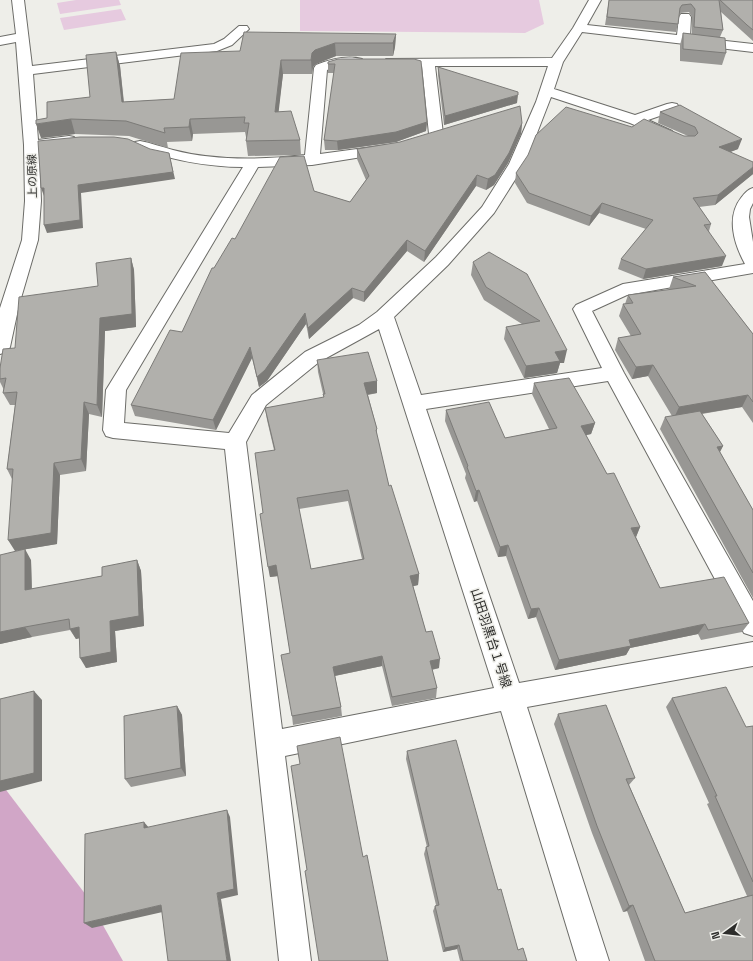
<svg xmlns="http://www.w3.org/2000/svg" width="753" height="961" viewBox="0 0 753 961" font-family="'Space Grotesk','Noto Sans JP',sans-serif">
<style>
.green{fill:#e6cadf}
.forest{fill:#d1a6c7}
.lines{fill:none;stroke-linecap:round;stroke-linejoin:round}
.minor-casing{stroke:#6c6c68;stroke-width:2}
.minor{fill:#fff;fill-rule:evenodd}
.wall{fill:#989794;fill-rule:evenodd}
.shaded-wall{fill:#7c7b78}
.building{fill:#b1b0ac;stroke:#7c7b78;fill-rule:evenodd}
.labels{text-anchor:middle;dominant-baseline:central;stroke-width:3;stroke-linejoin:round;paint-order:stroke}
.far-street-label{font-size:11px;fill:#2d2d2b;stroke:#eeeee9}
.street-label{font-size:13px;fill:#2d2d2b;stroke:#eeeee9}
</style>
<rect width="100%" height="100%" fill="#eeeee9"/>
<path class="green" d="M76,0H119L121,5L60,14L57,3Z
M300,0H539L544,24L525,33L300,31Z
M121,9L126,20L64,30L60,18Z"/>
<path class="forest" d="M0,782L86,895L123,961H0Z"/>
<g class="lines">
<defs>
<path id="minor" d="M12,0H24L32,66L214,44L224,39L239,26H247L249,29L232,45L217,51L33,74L38,140L69,136L74,137L76,140L74,143L39,148L41,201L38,240L19,305L10,347L7,352L0,354V308L22,240L25,201L24,145L16,42L0,45V37L16,34Z
M589,0H601L587,25L677,35L679,17L681,14H689L691,17L690,37L753,44V52L582,32L563,62L554,89L635,115L667,104L672,103L677,104L679,107L677,110L648,120L672,131L674,134L672,137L667,138L662,137L630,123L551,97L525,164L494,213L448,265L394,317L421,395L602,368L573,309L576,305L623,284L745,264C734,244 726,217 741,198C745,193 747,190 753,188V203L750,209L749,217L753,242V273L627,295L592,311L624,373L753,601V636L744,633L608,381L426,409L519,683L753,642V666L527,707L609,961H577L501,711L285,756L311,961H279L225,449L113,438L106,436L103,430L106,390L243,167C205,167 170,159 135,148L133,145L135,142L140,141C151,143 162,147 173,150C215,161 261,160 305,155L314,68L316,65C331,59 346,55 362,59L364,62L362,65L338,66L327,70L320,154L387,145L392,146L394,149L392,152L387,153L312,165L258,167L126,390L124,423L229,433L252,395L305,352L359,325L377,312L436,257L482,207L509,164L536,102L548,66H435L443,134L441,137L436,138L431,137L429,134L422,66H391L386,65L384,62L386,59L552,58L573,28ZM379,329L494,688L282,729L246,442L266,405L319,362Z"/>
</defs>
<use href="#minor" class="minor-casing"/>
<use href="#minor" class="minor"/>
</g>
<path class="wall" d="M609,0H753V41L721,12L723,30L720,37L726,53L722,65L680,61V45L683,33L692,34V17L689,12L680,13L678,24L676,32L605,25Z
M396,34L395,47L393,56H336L316,64L313,67L312,74H283L278,112L300,140L301,155L248,156L246,141L247,137H246L245,132L193,134L192,141L167,142L168,148L129,136L75,134L41,138L47,118L90,97L116,52L120,66L124,102L174,99L240,51Z
M338,59L427,122L426,131L396,142L338,150H325L324,140L334,73H328V64Z
M438,67L517,103L444,125L438,75Z
M680,105L738,149L730,152L753,174L715,205L699,207L711,224L709,231L722,266L643,279L618,269L621,259L646,229L599,213L589,226L527,203L515,183L516,173L684,136H688L658,123L660,112Z
M522,123L521,134L508,163L494,185L486,190L476,186L424,262L407,251L364,302L353,298L309,339L306,324L267,381L259,387L252,358L216,430L135,416L131,405L182,332L214,268L235,239L314,191L350,202L366,180L357,159V149Z
M131,258L134,270L136,327L105,331L102,417L89,414L86,471L60,475L57,544L15,551L12,479L7,469L15,405H10L3,393L4,390L0,382V368L15,348L98,286Z
M473,262L527,274L564,363H560L557,373L524,378L504,339L506,327L522,324L484,300L471,275Z
M705,272L753,334V423L742,407L702,414L723,446L720,452L753,510V598L660,429L665,417L672,416L648,376L632,379L615,350L618,338L631,336L619,316L623,304H625L628,295L670,290L669,289L673,277Z
M317,360L377,381V393L368,395L377,429V436L389,486L419,574L418,585L413,586L426,632L439,668L432,670L437,688L436,698L392,706L382,666L335,676L341,707L342,716L293,725L292,716L290,653L278,576L270,577L263,513L274,450L267,420L265,408L324,398L318,372ZM348,501L362,559L311,569L299,509Z
M534,383L595,423L591,434L586,435L607,474L640,527L636,537L660,588L749,623L742,632L701,640L698,634L630,648L626,655L555,670L536,617L528,619L506,556L498,557L477,501L474,502L465,478L466,474L445,421L446,410L505,438L549,429L532,394Z
M0,555L31,560L32,589L102,576L137,560L141,571L144,626L115,631L117,662L86,668L79,638L76,639L70,630L32,637L0,644Z
M672,698L746,727L753,726V961H645L627,911L623,912L592,833L554,724L558,714L635,778L629,785L685,913L747,896L707,804L709,803L666,707Z
M177,706L182,715L186,776L131,787L125,779Z
M407,751L498,890L518,950L527,961H460L457,949L443,952L433,911L435,906L436,905L424,854L426,847H427L406,759Z"/>
<path class="shaded-wall" d="M396,34L395,47L393,56V43Z
M335,43L336,56L316,64L313,67L312,74L311,60L312,53L315,50Z
M116,52L120,66L125,116L122,102Z
M281,60L283,74L277,126L275,112Z
M518,95L517,103L444,125L445,116Z
M71,119L75,134L41,138L36,124Z
M190,119L193,134L192,141L189,127Z
M427,122L426,131L396,142L338,150L337,141Z
M522,123L521,134L508,163L494,185L486,190L488,179Z
M742,139L738,149L715,158L719,147Z
M169,153L175,179L81,193L83,228L47,233L44,225L78,185Z
M753,167V174L715,205L718,195Z
M477,175L476,186L424,262L425,251Z
M41,188H44L47,196H44Z
M602,203L599,213L589,226L591,216Z
M407,240V251L364,302V292Z
M726,256L722,266L643,279L646,269Z
M131,258L134,270L136,327L105,331L102,417L97,405L100,318Z
M352,288L353,298L309,339L308,328Z
M305,313L306,324L267,381L259,387L257,377Z
M250,347L252,358L216,430L213,420Z
M567,350L564,363H560L557,373L524,378L526,366L555,352Z
M653,365L648,376L632,379L636,367Z
M377,381V393L364,395V383Z
M748,395L742,407L674,418L679,407Z
M84,402L89,414L86,471L81,459Z
M595,423L591,434L578,437L581,426Z
M723,446L716,459L717,447Z
M54,463L60,475L57,544L15,551L8,540Z
M479,490L477,501L474,502L476,491Z
M640,527L636,537L631,528Z
M508,545L506,556L498,557L500,547Z
M25,549L31,560L32,600L25,590Z
M137,560L141,571L144,626L115,631L117,662L86,668L80,658L110,621Z
M276,565L278,576L270,577L268,567Z
M419,574L418,585L410,587V576Z
M539,608L536,617L528,619L531,609Z
M705,624L698,634L630,648L626,655L555,670L559,660L629,640Z
M25,627L32,637L0,644V632Z
M79,627L85,637L76,639L70,629Z
M382,656V666L334,676L333,667Z
M440,659L439,668L429,670L430,661Z
M34,691L42,700V781L0,792V781Z
M177,706L182,715L186,776L181,768Z
M227,810L230,817L238,895L221,899L231,961H227L217,893Z
M144,822L150,829L144,828Z
M161,905L167,911L92,928L84,923Z
M633,905L627,911L623,912L629,906Z
M459,945L457,949L443,952L445,948Z"/>
<path class="building" d="M609,0H719L723,30L694,27L695,9L691,4L682,5L680,8L678,24L607,17Z
M720,0H753V30L747,25Z
M244,32L396,34L393,43H335L315,50L312,53L311,60H281L275,112L291,111L300,140L246,141L249,123H244L245,117L190,119L189,127L164,128L165,133L126,121L71,119L36,124V120L47,118V102L90,97L86,55L116,52L122,102L174,99L181,53L240,51Z
M683,33L725,38L726,53L683,49Z
M338,59H414L421,61L427,122L396,132L337,141L324,140L335,64H328V62Z
M438,67L518,92V95L445,116Z
M680,105L742,139L719,147L753,162V167L718,195L693,198L711,224L704,225L726,256L646,269L621,259L653,220L602,203L591,216L529,193L516,173L528,155L536,135L566,107L632,127L644,119L684,136H695L698,133L695,127L660,112Z
M520,106L522,123L509,153L495,175L488,179L477,175L425,251L407,240L364,292L352,288L308,328L305,313L265,370L257,377L250,347L213,420L131,405L170,330L182,332L212,268H214L232,238L235,239L280,157L304,156L314,191L350,202L369,176L357,149L400,142Z
M80,137H114L128,139L150,149L169,153L173,172L78,185L80,220L44,225V188H41L38,141Z
M489,252L527,274L567,350L555,352L560,361L526,366L506,327L540,321L486,287L473,262Z
M131,258L132,314L100,318L97,405L84,402L81,459L54,463L51,533L8,540L13,469H7L17,392L3,393L6,378L0,379V368L3,349L15,348L19,297L98,286L96,263Z
M705,272L753,334V402L748,395L679,407L653,365L636,367L618,338L641,334L623,304L633,303L628,295L696,286L673,277Z
M368,352L377,381L364,383L377,429L376,430L389,486L391,485L419,574L410,576L426,632L432,631L440,659L430,661L437,688L392,697L382,656L333,667L341,707L292,716L281,655L290,653L276,565L268,567L260,514L263,513L255,453L275,450L265,408L324,397L323,394H325L317,360ZM348,490L364,559L311,569L297,498Z
M569,378L595,423L581,426L607,474L614,473L640,527L631,528L660,588L724,577L749,623L708,630L705,624L629,640L631,646L559,660L539,608L531,609L508,545L500,547L479,490L476,491L467,467L468,466L446,410L489,402L505,438L557,428L534,383Z
M700,411L723,446L717,447L753,510V573L665,417Z
M25,549V590L102,576V567L137,560L139,616L110,621L111,652L80,658L79,627L70,629L69,619L25,627L0,632V555Z
M726,687L746,727L753,726V882L715,796H717L672,698Z
M34,691V773L0,781V699Z
M606,705L635,778L626,779L685,913L753,895V961H655L633,905L629,906L597,826L558,714Z
M177,706L181,768L125,779L124,716Z
M340,737L363,857L367,855L388,961H319L305,871L307,870L291,766L300,764L297,746Z
M456,740L498,890L501,889L518,950L523,948L527,961H463L459,945L445,948L435,906L439,905L426,847L429,846L407,751Z
M227,810L234,889L217,893L227,961H168L161,905L84,923L85,834L144,822V828Z"/>
<g class="labels">
<g class="far-street-label">
<text transform="translate(32 176) rotate(-91)">上の原線</text>
</g>
<g class="street-label">
<text transform="translate(491 638) rotate(72)">山田羽黒台１号線</text>
</g>
</g>
<g transform="translate(725 933) rotate(255)" stroke="#eeeee9" stroke-width="3" paint-order="stroke">
<path d="M0-3L7 15L0 10L-7 15Z" fill="#2d2d2b"/>
<text y="-6" font-size="11" font-weight="bold" text-anchor="middle" fill="#2d2d2b">N</text>
</g>
</svg>
